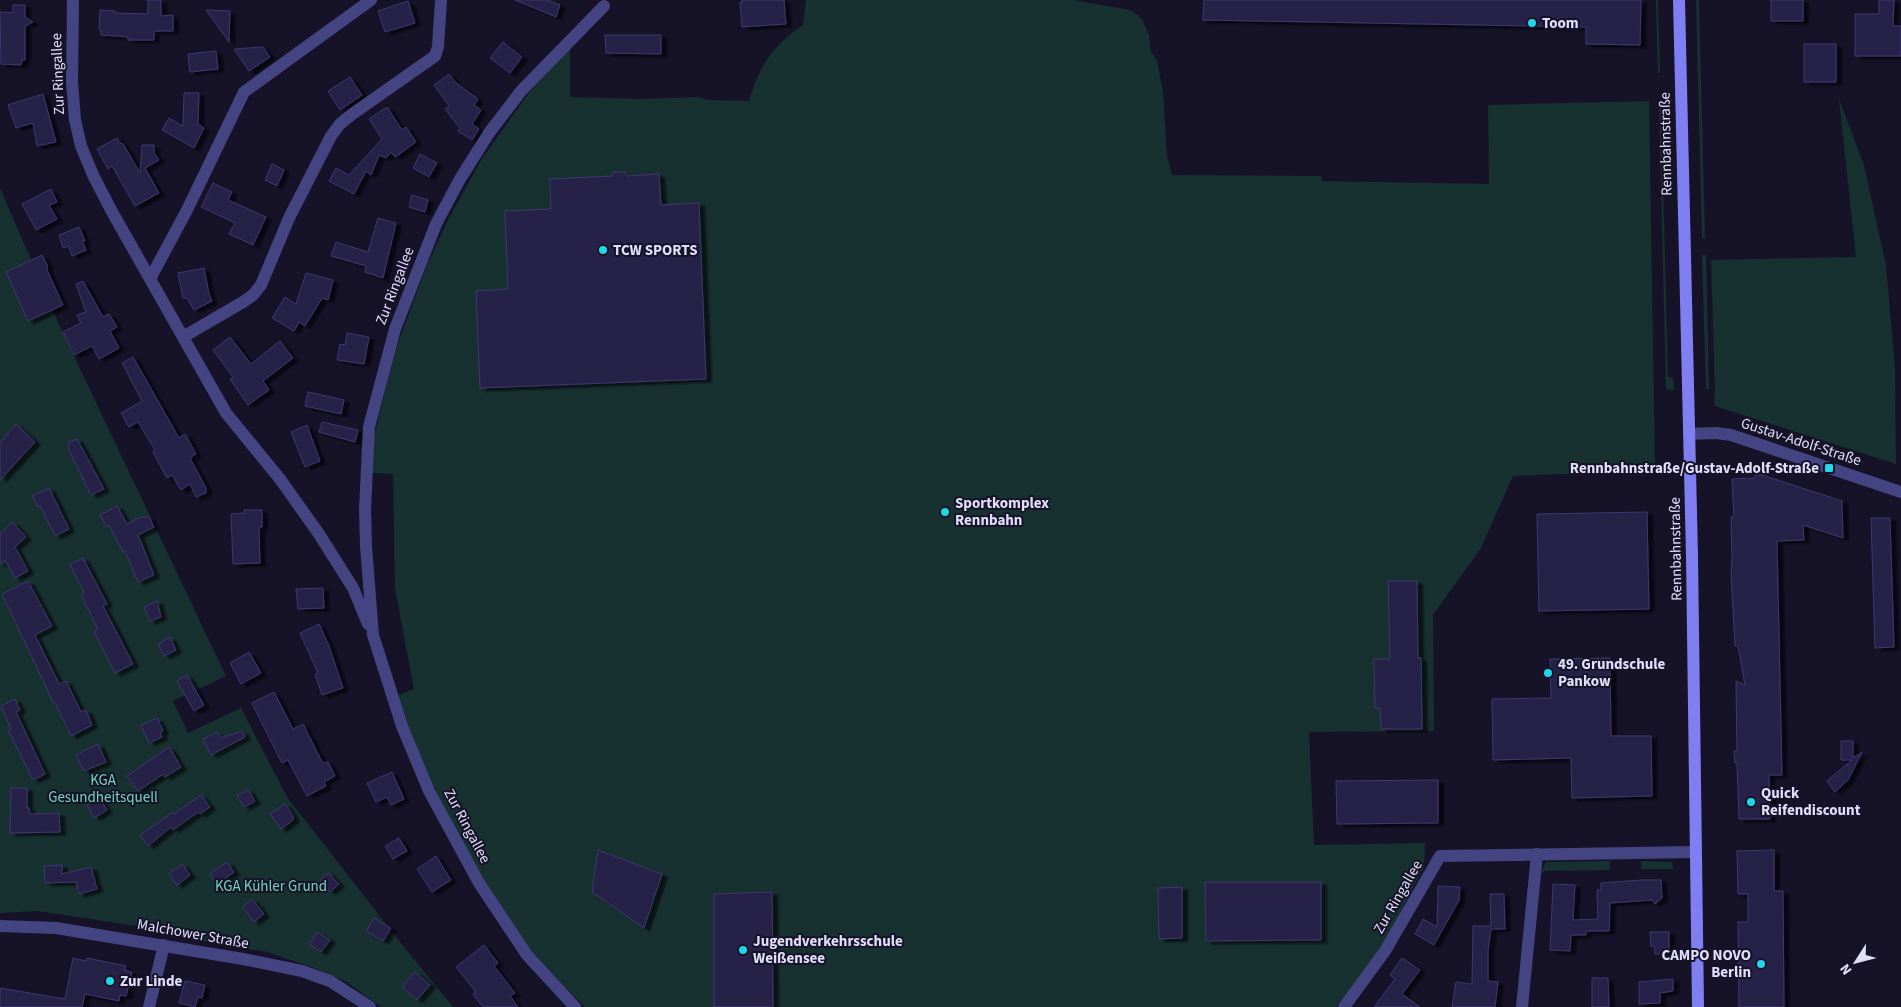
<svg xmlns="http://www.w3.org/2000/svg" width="1901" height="1007" viewBox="0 0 1901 1007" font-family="'Source Sans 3',sans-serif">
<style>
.green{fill:#173130}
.building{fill:#282147;stroke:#403670;filter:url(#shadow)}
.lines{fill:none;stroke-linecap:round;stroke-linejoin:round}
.minor{stroke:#444482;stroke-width:12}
.tertiary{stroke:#444482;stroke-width:12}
.secondary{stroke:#7f7ff1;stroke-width:12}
.poi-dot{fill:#1fd7e7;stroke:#161328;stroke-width:2}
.labels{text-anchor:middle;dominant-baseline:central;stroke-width:4;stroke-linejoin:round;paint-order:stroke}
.poi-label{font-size:15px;font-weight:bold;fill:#e1defb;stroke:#161328;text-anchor:start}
.street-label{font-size:15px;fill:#e1defb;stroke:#161328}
.park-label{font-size:15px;fill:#71d5b9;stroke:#161328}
</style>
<defs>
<filter id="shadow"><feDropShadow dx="5.5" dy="3" stdDeviation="1" flood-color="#0009"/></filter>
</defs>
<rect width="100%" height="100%" fill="#161328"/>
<path class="green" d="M806,0H1073L1130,10L1139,16L1143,21L1149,35L1151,52L1157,61L1163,91L1167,156L1172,175L1321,176L1322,181L1489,184L1488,105L1649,101L1655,471L1513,476L1481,548L1433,615L1434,731L1309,732L1314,845L1425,843L1424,866L1392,929L1363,975L1336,1007H585C558,980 531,953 509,921C461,852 427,774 396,696L414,689L395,588L393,474L372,473L374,436L395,351L428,263L448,220L481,160L528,94L570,47V97L644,99L698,97L707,100L749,101C760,64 772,47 803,25Z
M1656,0H1658L1660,73H1658Z
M1696,0H1699L1705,238L1702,239Z
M1839,99L1864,165L1886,266L1895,367L1896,464L1715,406L1714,401L1715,391L1711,260L1856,257Z
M1659,101L1661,103L1668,377L1673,378L1674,390H1669L1666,388Z
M0,188L62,331L226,676L173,701L188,733L241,708L287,797L404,947L453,1007H381L347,982L315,968L267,952L207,942L169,931L38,911L0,913Z
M1702,255H1706L1709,389H1706Z
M1610,861V870L1544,871L1540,875L1546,862Z
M1641,861L1672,862L1673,869H1641Z"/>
<path class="building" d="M148,0H161V16L173,15V31H154V40H128V37L101,35V30H99L100,10L115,11V13L148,14Z
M515,0H548L560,5L556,17Z
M742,0H784L786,24L742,27L740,2H742Z
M1204,0H1641L1640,45L1586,44V27L1203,20Z
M1771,0H1803V21H1771Z
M1879,0H1894L1893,26H1901V56H1855V14H1879Z
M408,1L415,23L385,32L378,11Z
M13,5H25V17L33,22L25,26V60H22L21,65L1,64L0,12L13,13Z
M206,10L230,11L229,42Z
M605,35H661V54L606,53Z
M503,42L522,57L510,73L490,58Z
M1804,44H1836V82H1804Z
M263,47L270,57L249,71L234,49Z
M216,51L218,69L190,72L188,54Z
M449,74L455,82L478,99L474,105L481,110L472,124L479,129L472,140L458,131L460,128L445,109L449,106L434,85Z
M350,77L362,95L340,110L328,91Z
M184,93H199L198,124L204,128L194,148L162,130L169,118L183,126Z
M43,94L56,142L37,146L33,123L16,128L8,105Z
M387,107L402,130L406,127L416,142L395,157L391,152L386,158L379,155L371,175L366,171L354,194L329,181L336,168L349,175L382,139L369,119Z
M117,138L120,143L123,144L140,173L142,145H154V153L159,160L145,168L159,193L135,206L112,166L108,169L97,149Z
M420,154L437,163L429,177L413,168Z
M272,164L284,170L277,186L265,180Z
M613,172H625L627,176L659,174L661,205L699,203L706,379L480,388L476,291L508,289L505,211L551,209L550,179L612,176Z
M213,183L232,192L228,200L266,217L253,245L229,234L235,223L201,207Z
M51,189L57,202L49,205L57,219L36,230L22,204Z
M412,195L428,200L425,212L409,207Z
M378,218L396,223L383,278L365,272L366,266L331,256L336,242L368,252Z
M79,227L85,241H82L86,250L72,256L68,246L63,248L59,235Z
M42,255L47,265V270L63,305L28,321L6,272Z
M204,268L209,294L212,301L194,310L187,298H183L178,273Z
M306,273L333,280L328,300L322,298L305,326L299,322L294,331L272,318L285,297L296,304Z
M83,281L103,317L109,314L117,327L110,331L119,348L99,359L92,346L74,355L63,332L81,323L77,315L86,312L76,284Z
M347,333L369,337L364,364L337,360L340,344L345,345Z
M230,337L251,364L280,341L293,358L263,381L269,390L248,405L230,379L233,377L213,350Z
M133,357L179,438L185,434L196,454L190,458L206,488V493L196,497L190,484L181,490L172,475L167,478L153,452L155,450L138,422L129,427L121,413L142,401L122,363Z
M308,392L344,400L341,414L305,406Z
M322,422L358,430L355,442L319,432Z
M16,424L35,442L0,480V443Z
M307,425L320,461L305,467L291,432Z
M77,439L104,489L91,495L68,448L69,447L68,443Z
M1755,475H1762L1842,501L1843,538L1803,525L1804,540L1777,541L1782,775H1769L1770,819H1739L1737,763H1735L1734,751L1737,752L1736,681L1745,685L1738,646H1735L1731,573L1732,558L1731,517H1734L1732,479L1755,478Z
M49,488L69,529L55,536L40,506L38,507L32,496Z
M117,506L127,524L141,517H149L154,527L138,535L154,575L138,582L125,551L123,552L109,525L107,527L100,515Z
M244,510H262V527H259L260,563L233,564L231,514L245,513Z
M1647,512L1649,609L1539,611L1537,514Z
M1871,518H1890L1894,647L1875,648Z
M12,522L26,537L15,547L28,571L15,578L5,560L0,564V534Z
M83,558L107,604L103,606L133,664L115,673L94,631L98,629L81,595L84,593L70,564Z
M28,581L52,626L35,635L59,684L66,681L81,712L86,710L92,725L71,736L56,704L53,702L2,594Z
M1388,581H1417L1418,658H1421L1422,729H1381L1380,708H1375L1374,659H1390Z
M323,588L324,608L298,609L296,589Z
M157,601L161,617L150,621L144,607Z
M319,624L329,646L343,688L322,695L315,674L318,673L300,633Z
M170,637L176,650L164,656L158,644Z
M249,652L261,673L241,684L230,663Z
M1610,658L1611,736H1651L1652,796L1572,798L1571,758L1493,760L1492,699L1551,698L1550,659Z
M187,675L204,705L194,711L177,681Z
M274,692L293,729L303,724L321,760L324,763L328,762L335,776L324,782L326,786L307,796L288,760L282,763L252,703Z
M15,699L20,710L16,712L45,774L33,780L8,730L11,729L1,706Z
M157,718L163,731L160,733L162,737L149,743L141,725Z
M242,731L245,737L211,755L203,739L217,732L220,738Z
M1841,741H1853V758L1862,752L1848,780L1835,792L1827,781L1852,760H1841Z
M98,744L106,762L84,771L76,755Z
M169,747L181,767L165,777L163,774L138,791L127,776Z
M392,772L404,799L391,805L387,797L376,802L367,783Z
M1438,780V823L1337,824L1336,781Z
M11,788H27V808H29L30,814L59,813L60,832L10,833Z
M248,790L255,801L244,807L237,796Z
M201,795L210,807L200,814L198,812L173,830L171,827L148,846L140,835L173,812L174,814Z
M99,797L107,810L94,818L87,805Z
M285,804L293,816V820L281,829L270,814Z
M399,838L407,851L393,859L385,846Z
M598,850L662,874L644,928L592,892Z
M1774,850V891H1783L1784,1007H1739L1738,922H1748V894H1738L1737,851Z
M436,856L451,880L432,892L417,869Z
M227,862L234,872L217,884L210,874Z
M182,864L190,875L177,885L169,874Z
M62,865V874L91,867L97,889L79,894L76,882L45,883L44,866Z
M328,873L339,884L330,892L320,881Z
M1642,880H1661L1662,898L1655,904L1652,900L1610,903L1609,931H1586V935H1571L1570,951L1550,950L1553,884L1575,885L1573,920L1598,919L1597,890H1601V883Z
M1205,882H1321V940L1206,941Z
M1438,886L1460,887L1459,900L1434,945L1415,934L1423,919L1437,927Z
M1182,887V938L1159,939L1158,888Z
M772,892L773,1007H714V894Z
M1490,894H1504L1505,929H1491L1488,951V981L1498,982L1495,1007H1452L1456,982L1472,984L1473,926H1491Z
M252,899L264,914L254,922L243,907Z
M374,918L391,928L383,941L366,931Z
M317,932L330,940L321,952L309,944Z
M1650,932H1669V950L1667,951V954H1655L1654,946H1651Z
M484,945L498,963L494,966L515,993L510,996L518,1007H483L473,994L476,992L456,967Z
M73,958L86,961L87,958L126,966L125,970L132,972L126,996L120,995L119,1001L85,994L82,1007H0V988L65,999Z
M1402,958L1420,970L1402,994L1420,1007H1374L1395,979L1390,975Z
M415,972L430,985L417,1000L402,987Z
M1592,978H1608L1609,1007H1592Z
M1673,979V991L1660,993V1003L1639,1004V982Z
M185,981L205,985L202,998L198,997L195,1007L179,1003Z"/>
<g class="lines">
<path class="minor" d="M73,0L72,82L75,120L81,146L93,175L111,210L226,413L280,479L319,534L353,588L368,624
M150,279L187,210L244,92L371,0
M183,337L243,302L253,295L261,285L289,218L331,136L340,124L351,115L435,56L438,47L441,0
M149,1007L164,945
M575,1007L527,955L479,883L429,791L402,726L373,635L366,546L365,509L369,427L395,329L436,224L460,179L489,133L521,91L604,6
M1344,1007L1385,951L1440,856L1695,852
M1522,1007L1537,854"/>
<path class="tertiary" d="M1689,434L1716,433L1731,435L1901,492
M0,926L56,928L243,959L302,971L330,981L370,1007"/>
<path class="secondary" d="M1679,0L1692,556L1698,1007"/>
</g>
<g class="poi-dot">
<circle cx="1532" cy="23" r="5"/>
<circle cx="603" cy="250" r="5"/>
<rect x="1824" y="463" width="10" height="10" rx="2.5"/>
<circle cx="945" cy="512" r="5"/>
<circle cx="1548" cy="673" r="5"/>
<circle cx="1751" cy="802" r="5"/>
<circle cx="743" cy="950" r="5"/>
<circle cx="1761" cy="964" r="5"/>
<circle cx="110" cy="981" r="5"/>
</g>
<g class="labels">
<g class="poi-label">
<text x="1542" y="23">Toom</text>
<text x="613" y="250">TCW SPORTS</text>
<text x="1819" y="468" text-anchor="end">Rennbahnstraße/Gustav-Adolf-Straße</text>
<text x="955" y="503">Sportkomplex<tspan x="955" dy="17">Rennbahn</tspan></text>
<text x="1558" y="664">49. Grundschule<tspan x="1558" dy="17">Pankow</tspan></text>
<text x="1761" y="793">Quick<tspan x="1761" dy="17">Reifendiscount</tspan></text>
<text x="753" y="941">Jugendverkehrsschule<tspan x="753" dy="17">Weißensee</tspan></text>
<text x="1751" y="955" text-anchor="end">CAMPO NOVO<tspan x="1751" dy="17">Berlin</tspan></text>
<text x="120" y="981">Zur Linde</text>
</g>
<g class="street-label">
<text transform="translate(58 74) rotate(-92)">Zur Ringallee</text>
<text transform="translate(1666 144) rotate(-91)">Rennbahnstraße</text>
<text transform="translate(395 286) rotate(-69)">Zur Ringallee</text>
<text transform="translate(1801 442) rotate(18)">Gustav-Adolf-Straße</text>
<text transform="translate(1676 549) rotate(-91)">Rennbahnstraße</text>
<text transform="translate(467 826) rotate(62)">Zur Ringallee</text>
<text transform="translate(1398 897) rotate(-60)">Zur Ringallee</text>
<text transform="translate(193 934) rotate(10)">Malchower Straße</text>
</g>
<g class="park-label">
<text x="103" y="780">KGA<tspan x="103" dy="17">Gesundheitsquell</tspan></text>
<text x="271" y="886">KGA Kühler Grund</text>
</g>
</g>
<g transform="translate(1856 962) rotate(234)" stroke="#161328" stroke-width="4" paint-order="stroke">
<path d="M0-4L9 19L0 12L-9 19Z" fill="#e1defb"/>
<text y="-8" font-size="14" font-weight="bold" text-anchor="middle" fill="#e1defb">N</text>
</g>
</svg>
